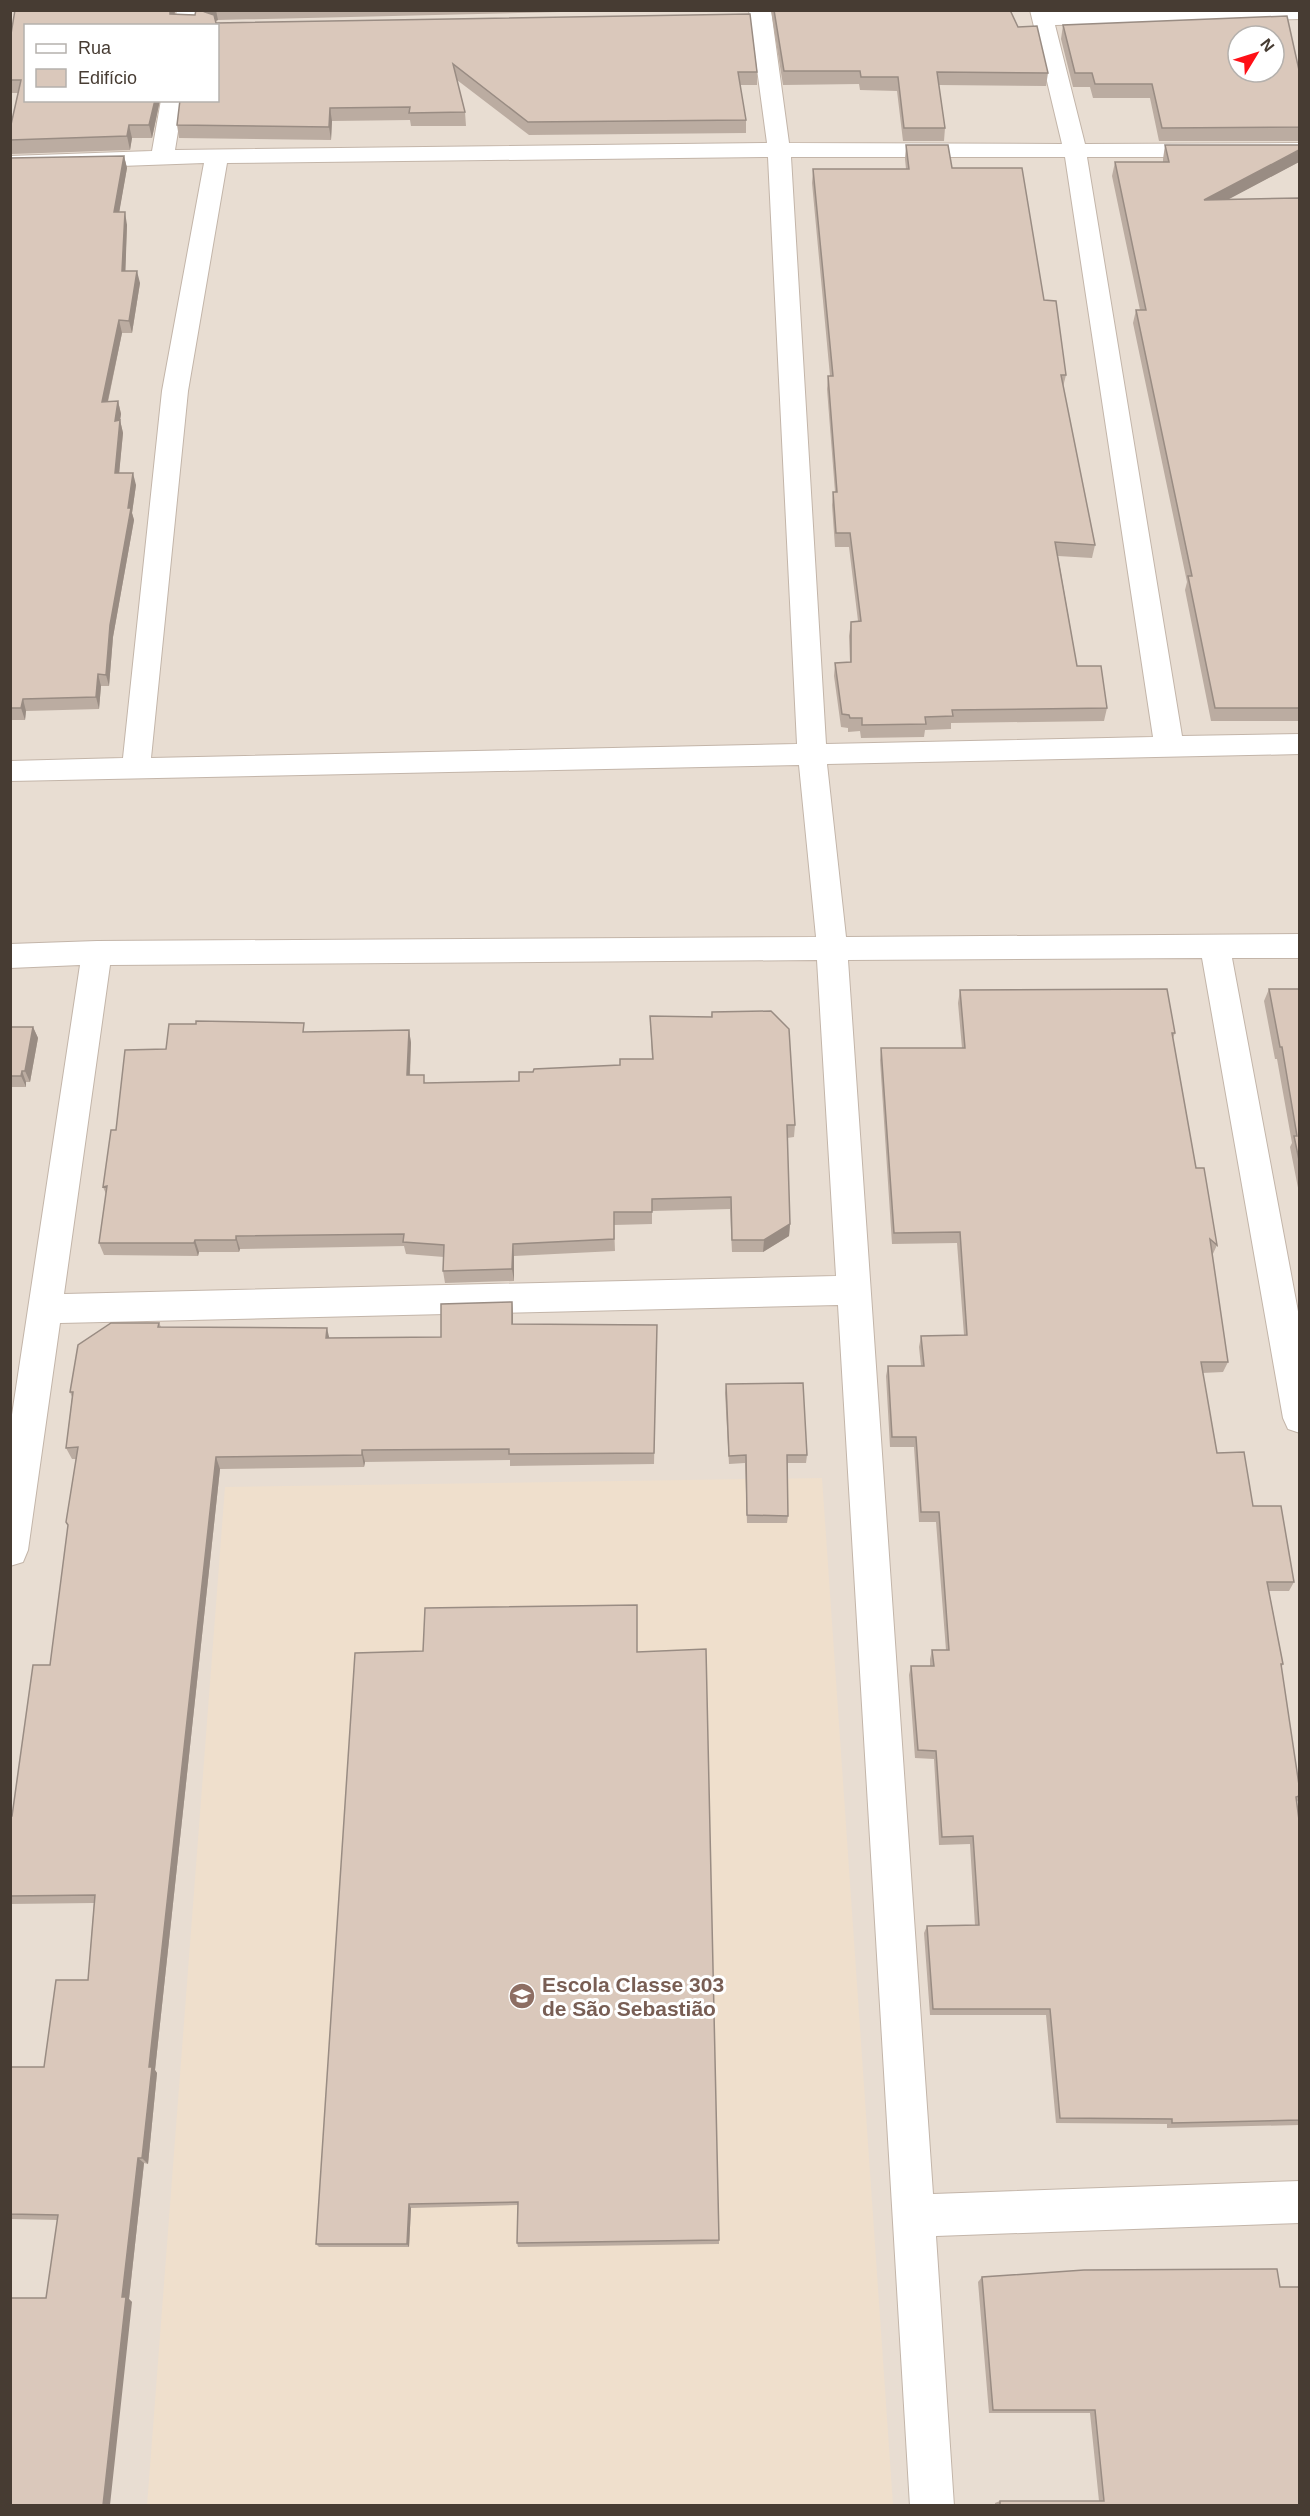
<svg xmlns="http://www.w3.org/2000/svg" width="1310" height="2516" viewBox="0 0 1310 2516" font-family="Helvetica,sans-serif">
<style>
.residential{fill:#e8ddd2;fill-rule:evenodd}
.education{fill:#efdfcc}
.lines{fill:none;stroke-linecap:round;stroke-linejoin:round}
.street-casing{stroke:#c3b5a9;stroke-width:2}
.street{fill:#fff;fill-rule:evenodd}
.wall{fill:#bbaca1}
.shaded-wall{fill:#998c83}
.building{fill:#dac8bb;stroke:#998c83;stroke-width:1.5;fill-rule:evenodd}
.labels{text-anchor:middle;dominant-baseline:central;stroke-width:6;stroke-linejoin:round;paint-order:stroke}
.near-education-label{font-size:21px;font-weight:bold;fill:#785e54;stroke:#fff;text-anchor:start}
</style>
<rect width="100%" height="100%" fill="#f4ece4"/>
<path class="residential" d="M11,11H1299V2505L11,2506ZM26,26H218V100H26ZM1238,36H1274V72H1238Z"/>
<path class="education" d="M822,1478L893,2505L147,2506L225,1487Z"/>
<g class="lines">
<defs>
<path id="street" d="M177,10H199L196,26H174Z
M749,10H771L789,143L1062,144L1030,10H1300V19L1055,25L1085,144L1300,143V157H1087L1182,736L1300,734V754L827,764L846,937L1300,934V958H1232L1300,1322V1433L1288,1429L1283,1418L1202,958L848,960L933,2194L1300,2181V2223L936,2236L954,2506H910L838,1305L60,1323L28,1550L23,1562L10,1566V1428L80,965L10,968V944L97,941L816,937L799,765L10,781V761L123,758L162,391L204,163L10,170V156L152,151L161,100H183L175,150L767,143ZM768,157L797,744L151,758L188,391L227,163ZM791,157H1065L1153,737L826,744ZM817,960L836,1276L64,1294L110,965Z"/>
</defs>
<use href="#street" class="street-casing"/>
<use href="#street" class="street"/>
</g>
<path class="wall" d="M15,10H175V14L195,15L196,10H644L218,20L215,21L216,23L750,14L757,72V85H740L746,120V133L529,135L457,80L465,112L466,126H411L410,120L332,121L331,140L179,138L177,125L180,100H218V26H26V100H160L152,138H132L130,150L12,154L10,150V129L18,93H10V40Z
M771,10H1010L1018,27L1048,73L1046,86L939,85L945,128L944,141H903L897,91L860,90L859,84L783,85Z
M1063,25L1299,70V141H1159L1150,98H1093L1090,87H1073L1061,39Z
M906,145L952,168L1044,300L1066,375L1063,387L1095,545L1092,558L1058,556L1077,666L1107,708L1104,721L951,723V729L925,730L924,737L861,738L860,731L848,732V728L841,727L834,676L835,663L850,662L849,636L851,622L858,621L849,547H835L832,505L833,492H835L827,389L828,376H830L812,183L813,169H906L905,159Z
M1165,145L1299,162L1228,199L1299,198V721H1211L1185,590L1187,582L1133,323L1136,310H1140L1112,176L1115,162H1163V159Z
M124,156L127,168L119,212L127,225L125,271L140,283L132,333H122L108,402L118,401L121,414L120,420L123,433L119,473L136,485L132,513L134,520L113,637L109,686H101L99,709L26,711L25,720H10V158Z
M1269,989H1299V1193L1290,1147L1292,1143L1277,1059H1275L1264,1001Z
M960,990L1175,1033L1173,1038L1196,1168L1217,1245L1212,1256L1228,1362L1223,1372L1202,1373L1217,1453L1253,1506L1294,1582L1289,1591H1269L1283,1664L1281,1668L1299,1785V1799L1297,1802L1299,1820V2125L1167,2128V2124L1056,2123L1046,2015H930L924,1933L927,1926H975L970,1844L939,1845L934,1759L915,1758L909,1675L911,1666H930V1659L932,1650H946L936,1522H919L914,1447H890L886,1376L888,1366H921L919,1347L921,1336L964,1335L957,1243L892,1244L880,1060L881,1048H962L958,1003Z
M712,1012L795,1125L794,1137L787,1138L790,1224L789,1236L763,1252H732L730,1209L652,1211V1224L614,1225L615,1251L514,1256V1281L445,1283L443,1271L444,1257L406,1254L404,1246L240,1249L239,1252H199L198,1256L104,1255L99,1243L106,1194L103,1187L116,1130L166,1049L306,1032L409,1030L411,1043L410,1075L426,1083L519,1081L533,1072L620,1065L652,1059L650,1016L711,1017Z
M10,1027H33L38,1038L30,1082H26V1087H10Z
M512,1302L513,1324L657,1325L654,1464L510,1466V1460L365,1462L364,1467L220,1469L155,2070L157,2073L148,2164L144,2163L129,2299L132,2302L46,2298L58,2220L10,2219V2067H44L88,1980L94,1903L10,1904V1816H12L50,1665L68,1526L66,1522L76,1459H72L66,1448L72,1397L70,1392L159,1323L161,1327L330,1338L441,1337Z
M726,1384L807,1455L806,1463H788V1516L787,1523H747L745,1463L729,1464L725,1393Z
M637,1652L719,2240V2244L518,2247L517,2243L518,2205L411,2208L409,2247H319L316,2244Z
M982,2277L1299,2505H995V2503L1000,2501H1099L1090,2413H989L978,2282Z"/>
<path class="shaded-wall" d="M170,10H175L173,26L170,14Z
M208,10H216L218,20L207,25L205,12Z
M155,100H160L152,138L149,125Z
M330,108L332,121L331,140L329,127Z
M129,125L132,138L130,150L127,136Z
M1299,150V162L1201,214L1204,200Z
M124,156L127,168L117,225L114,212Z
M125,212L127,225L125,284L122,271Z
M137,271L140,283L132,333L129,321Z
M119,320L122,333L105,414L102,402Z
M118,401L121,414L118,433L115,421Z
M120,420L123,433L118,485L115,473Z
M133,473L136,485L132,513L134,520L113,637L109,686L106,675L110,625Z
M98,674L101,686L99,709L96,697Z
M23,699L26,711L25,720L21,708Z
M33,1027L38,1038L30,1082L25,1071Z
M409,1030L411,1043L409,1088L407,1075Z
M22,1071L26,1082V1087L21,1076Z
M790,1224L789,1236L763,1252L764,1240Z
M236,1236L240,1249L239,1252L236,1240Z
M195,1240L199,1252L198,1256L194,1243Z
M513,1244L514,1256V1281L512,1269Z
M512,1302L513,1315V1337L512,1324Z
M327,1328L330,1341L326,1338Z
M362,1450L365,1462L364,1467L362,1455Z
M216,1457L220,1469L155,2070L157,2073L148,2164L142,2158L149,2067Z
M138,2158L144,2163L129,2299L132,2302L110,2505H103L122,2297Z
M409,2204L411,2208L409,2247L407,2244Z"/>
<path class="building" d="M15,10H170V14L195,15L196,10H208L205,12L214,15L216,23L750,14L757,72H738L746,120L528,122L453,64L465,112L409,113L410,107L330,108L329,127L177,125L180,100H218V26H26V100H155L149,125H129L127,136L10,140V129L21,80H10V40Z
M774,10H1010L1018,27L1037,26L1048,73L937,72L945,128H904L898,77H861L860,71H784Z
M1287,16L1299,70V127L1162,128L1152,84H1095L1092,73H1075L1063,25ZM1238,36H1274V72H1238Z
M906,145H948L952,168H1022L1044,300L1056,301L1066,375H1061L1095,545L1055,542L1077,666H1101L1107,708L952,710L953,716L925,717L926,724L862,725V718H850L849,715L842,714L835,663L851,662V622L861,621L850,533H836L833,492H837L828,376H833L813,169H909Z
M1165,145H1299V150L1204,200L1299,198V708H1215L1188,576H1192L1136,310H1146L1115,162H1169Z
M124,156L114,212H125L122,271H137L129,321L119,320L102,402L118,401L115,421L120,420L115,473H133L128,508H131L110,625L106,675L98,674L96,697L23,699L21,708H10V158Z
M1167,989L1175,1033H1172L1196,1168H1204L1217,1245L1210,1239L1228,1362H1201L1217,1453L1244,1452L1253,1506H1281L1294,1582H1267L1283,1664H1281L1299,1785V1796L1296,1797L1299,1820V2120L1172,2123V2119L1060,2118L1050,2009H933L927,1926L979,1925L973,1836L942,1837L936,1751L918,1750L911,1666H934L932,1650H949L939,1512H921L916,1437H892L888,1366H924L921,1336L967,1335L960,1232L894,1233L881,1048H965L960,990Z
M1269,989H1299V1160L1294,1136H1297L1282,1047H1280Z
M771,1011L789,1029L795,1125H787L790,1224L764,1240H732L731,1197L652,1199V1212H614V1239L513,1244L512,1269L443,1271L444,1245L403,1242L404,1234L236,1236V1240H195L194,1243H99L107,1186L103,1187L111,1130H116L125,1050L166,1049L169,1024H196V1021L304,1023L303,1032L409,1030L407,1075H424V1083L519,1081V1072H533L534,1069L620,1065V1059H653L650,1016L712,1017V1012Z
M10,1027H33L25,1071H22L21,1076H10Z
M512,1302V1324L657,1325L654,1453L509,1454V1449L362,1450V1455L216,1457L149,2067H152L142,2158H138L122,2297H126L103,2505H10V2298H46L58,2215L10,2214V2067H44L56,1980H88L95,1895L10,1896V1816H12L33,1665H50L68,1525L66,1522L78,1447L66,1448L73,1392H70L78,1345L111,1323H159L158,1327L327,1328L326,1338L441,1337V1304Z
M803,1383L807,1455H787L788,1516L747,1515L746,1455L729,1456L726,1384Z
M637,1605V1652L706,1649L719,2240L517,2243L518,2202L409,2204L407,2244H316L355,1653L423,1651L425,1608Z
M1277,2269L1280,2287H1299V2505H1000V2501H1104L1095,2410H993L982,2277L1084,2270Z"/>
<defs>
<symbol id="school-disc" viewBox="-11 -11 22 22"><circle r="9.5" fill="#8d6e63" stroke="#fff"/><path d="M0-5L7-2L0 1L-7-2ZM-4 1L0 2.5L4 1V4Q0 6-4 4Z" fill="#fff"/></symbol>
</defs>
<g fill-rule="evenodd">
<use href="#school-disc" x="507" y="1981" width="30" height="30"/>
</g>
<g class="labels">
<g class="near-education-label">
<text x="542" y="1984">Escola Classe 303<tspan x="542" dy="24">de São Sebastião</tspan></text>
</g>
</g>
<rect width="1310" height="2516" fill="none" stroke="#473c33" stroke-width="24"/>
<rect x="24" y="24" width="195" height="78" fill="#ffffff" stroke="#b5b1ad" stroke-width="1.5"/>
<rect x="36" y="44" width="30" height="9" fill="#ffffff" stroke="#b5b1ad" stroke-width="1.5"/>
<text x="78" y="54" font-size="18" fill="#473c33">Rua</text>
<rect x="36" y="69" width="30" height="18" fill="#dac8bb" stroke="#b5b1ad" stroke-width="1.5"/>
<text x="78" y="84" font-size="18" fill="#473c33">Edifício</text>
<g transform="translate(1256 54) rotate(52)"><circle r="28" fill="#ffffff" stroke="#b5b1ad" stroke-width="1.5"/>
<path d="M0-4.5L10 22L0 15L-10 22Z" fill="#ff1017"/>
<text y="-9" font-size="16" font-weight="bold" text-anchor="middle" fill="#473c33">N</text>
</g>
</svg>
